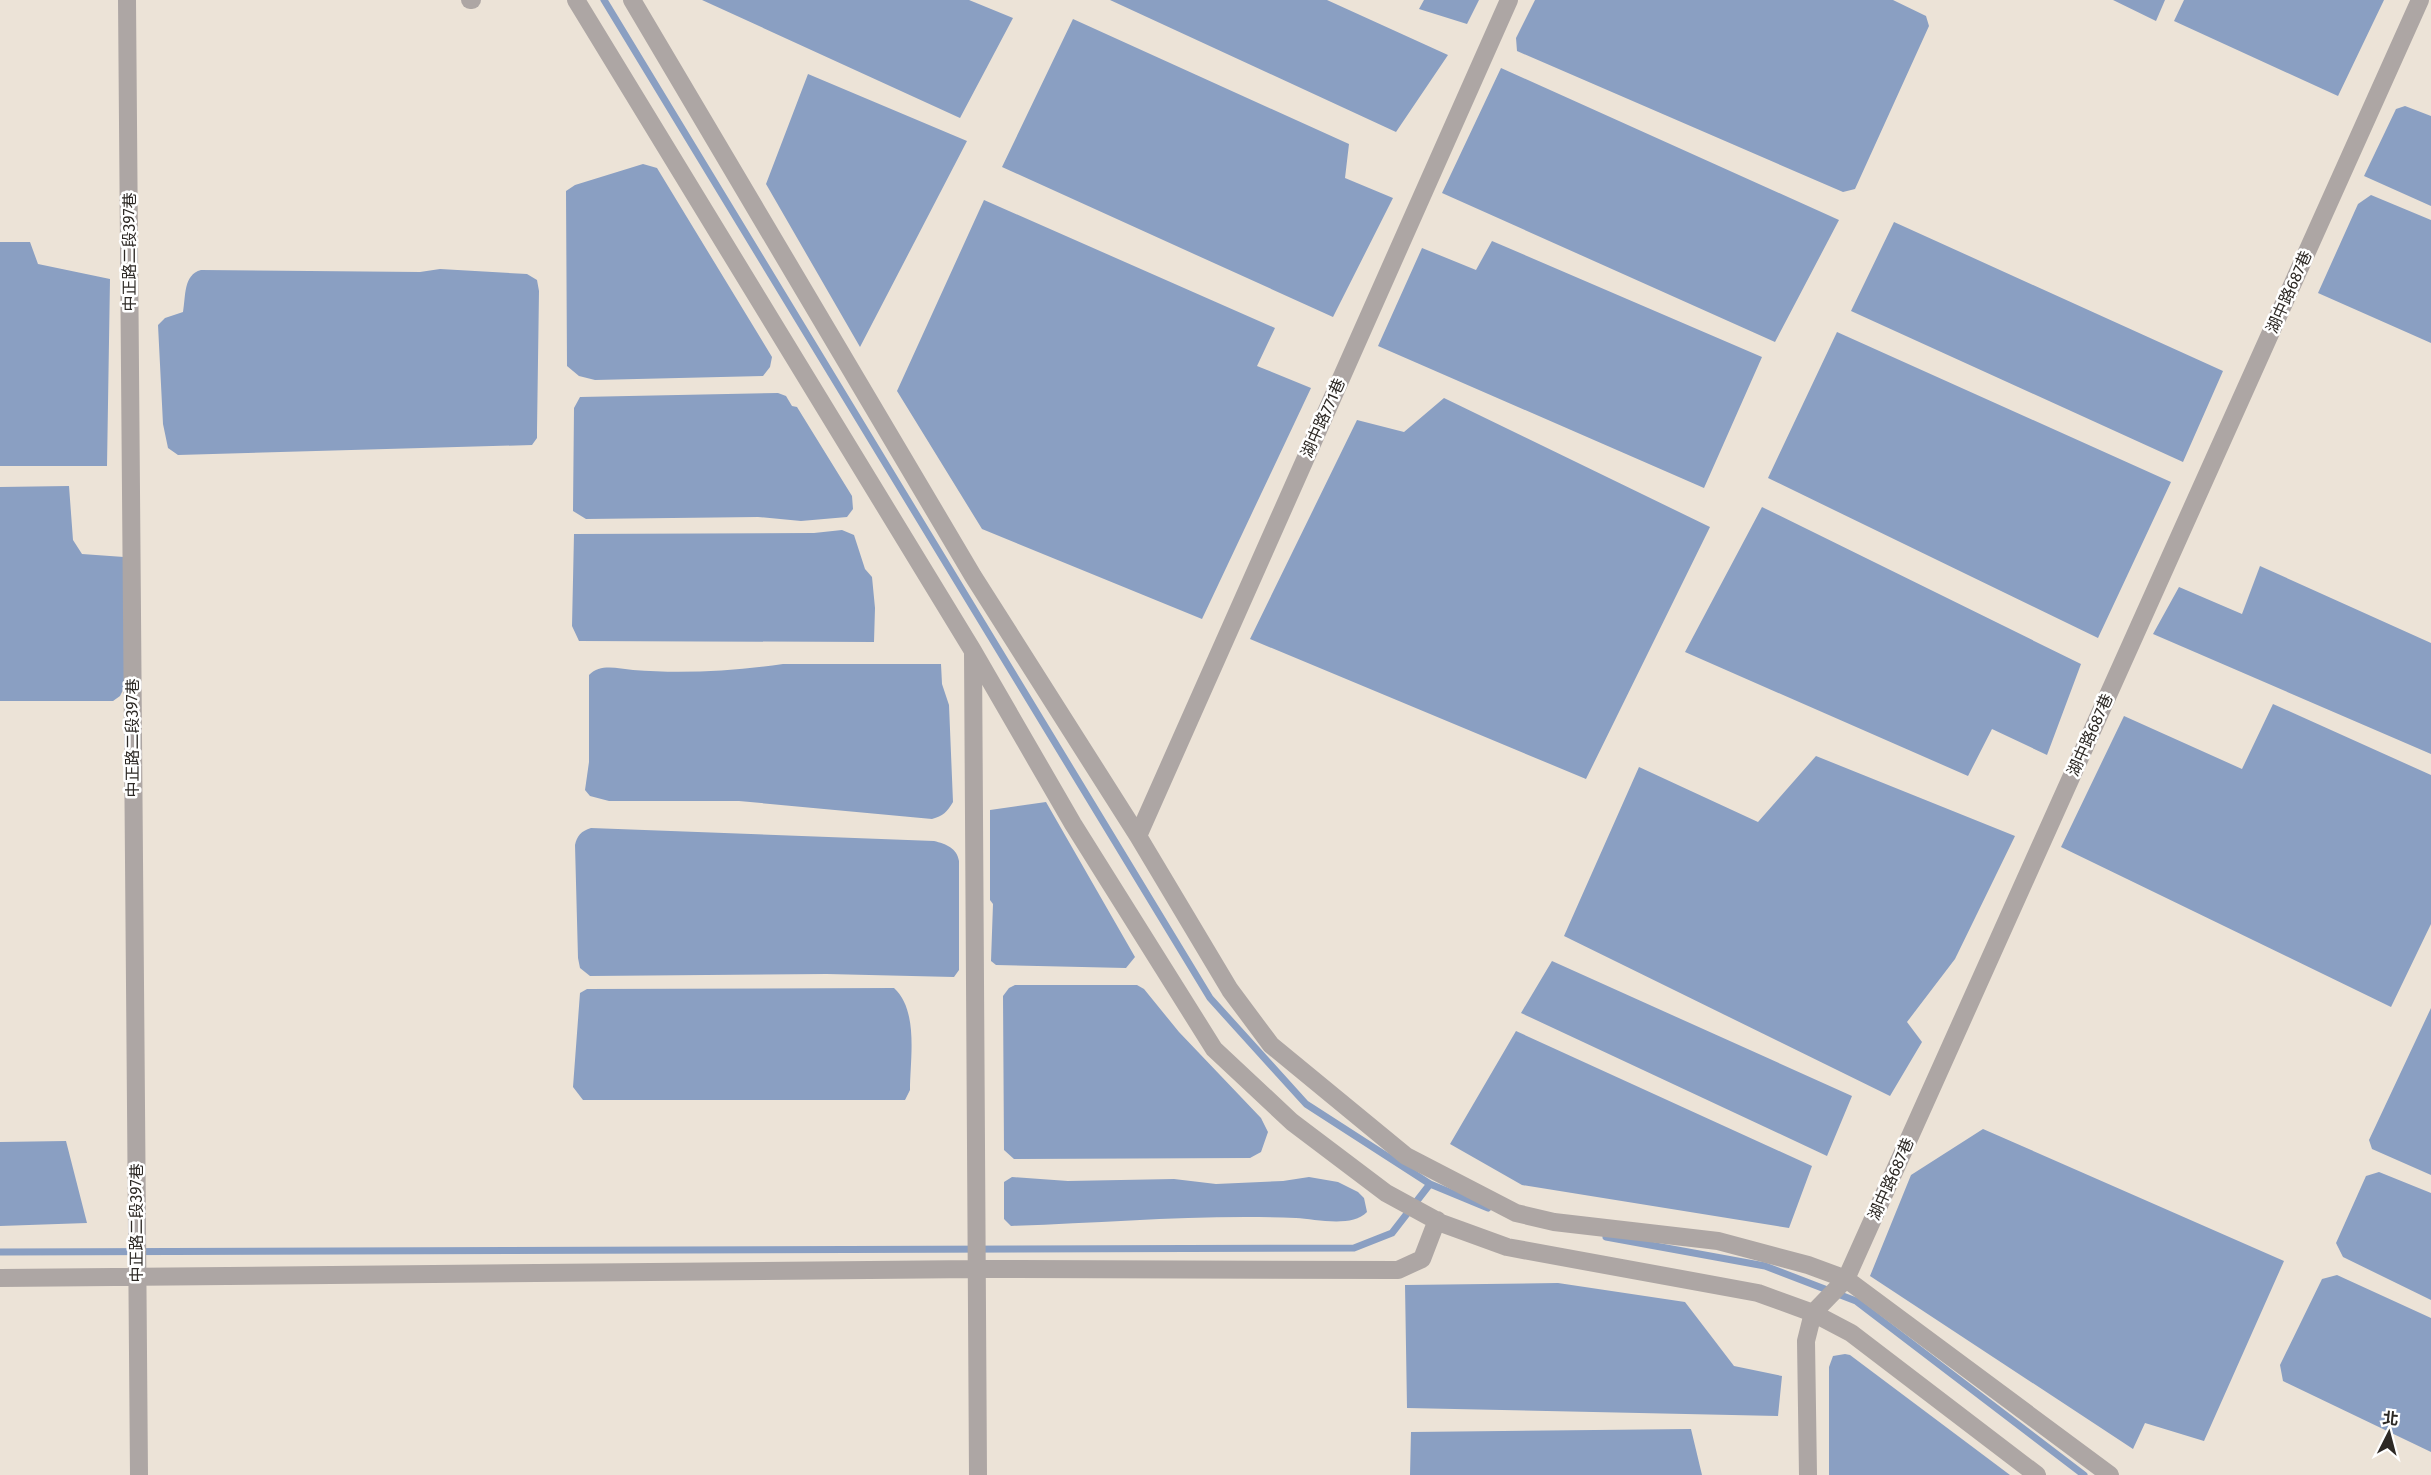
<svg xmlns="http://www.w3.org/2000/svg" width="2431" height="1475" viewBox="0 0 2431 1475" font-family="'Fira Sans','Noto Sans TC',sans-serif">
<style>
.water{fill:#8a9fc2}
.lines{fill:none;stroke-linecap:round;stroke-linejoin:round}
.stream{stroke:#8a9fc2;stroke-width:7}
.minor{stroke:#ada6a4;stroke-width:18}
.tertiary{stroke:#ada6a4;stroke-width:18}
.labels{text-anchor:middle;dominant-baseline:central;stroke-width:5;stroke-linejoin:round;paint-order:stroke}
.street-label{font-size:16px;fill:#2d2925;stroke:#fff}
</style>
<rect width="100%" height="100%" fill="#ece3d7"/>
<path class="water" d="M702,0H969L1013,18L960,118Z
M1110,0H1327L1448,55L1396,132Z
M1424,0H1479L1467,24L1419,9Z
M1535,0H1893L1926,16L1929,26L1855,189L1843,192L1517,51L1516,38Z
M2113,0H2165L2156,21Z
M2184,0H2384L2338,96L2174,21Z
M1073,19L1349,144L1345,178L1393,198L1333,317L1002,167Z
M1501,68L1839,220L1775,342L1442,193Z
M808,74L967,141L860,347L766,184Z
M2405,106L2431,116V206L2364,176L2396,109Z
M643,164L657,168L772,357L770,367L763,376L595,380L579,376L567,366L566,191L575,185Z
M2371,195L2431,220V343L2318,293L2358,204Z
M984,200L1275,328L1257,366L1311,388L1202,619L982,529L897,391Z
M1894,222L2223,371L2183,462L1851,311Z
M1492,241L1762,357L1704,488L1378,346L1422,248L1476,270Z
M0,242H30L38,264L110,279L107,466H0Z
M440,269L527,274L537,280L539,291L537,430V438L532,445L178,455L168,448L163,424L158,325L165,318L183,312C186,296 183,275 201,270L420,272Z
M1837,332L2171,482L2098,638L1768,478Z
M778,393L786,396L792,406L797,407L852,496L853,509L847,517L801,521L758,517L586,519L573,511L574,408L580,397Z
M1444,398L1710,527L1586,779L1250,639L1357,420L1404,432Z
M69,486L73,540L82,554L124,557V688L120,696L113,701H0V487Z
M1762,507L2081,664L2047,755L1992,729L1968,776L1685,652Z
M842,530L854,535L865,569L872,577L875,608L874,642L579,641L572,626L574,534L814,533Z
M2260,566L2431,643V754L2153,634L2179,587L2242,614Z
M783,664H941L942,684L949,705L953,802C947,812 943,816 932,819L739,801H609L590,796L585,790L589,762V675C601,663 618,669 633,670C683,674 733,671 783,664Z
M2273,704L2431,775V924L2391,1007L2061,847L2124,716L2242,769Z
M1816,756L2015,836L1955,959L1907,1022L1922,1042L1890,1096L1564,936L1639,767L1758,822Z
M1046,802L1135,957L1126,968L996,965L991,961L993,904L990,900V810Z
M591,828L934,841C946,844 957,848 959,861V970L954,977L827,974L590,976L580,968L578,958L575,845C577,836 581,831 591,828Z
M1552,961L1852,1096L1827,1156L1521,1013Z
M1015,985H1137L1144,989L1179,1032L1261,1118L1268,1132L1261,1152L1250,1158L1014,1159L1004,1150L1003,996L1009,988Z
M894,988C919,1011 910,1059 910,1090L905,1100H583L573,1087L580,993L587,989Z
M2431,1008V1175L2372,1149L2369,1140Z
M1516,1031L1812,1166L1789,1228L1522,1185L1450,1144Z
M1983,1129L2284,1261L2204,1441L2145,1423L2133,1449L1870,1276L1911,1175Z
M66,1141L87,1223L0,1226V1142Z
M2379,1172L2431,1193V1300L2343,1257L2336,1243L2366,1176Z
M1012,1177L1068,1181L1174,1179L1216,1184L1283,1181L1309,1177L1338,1182L1358,1192L1364,1198L1367,1212C1352,1228 1315,1219 1296,1218C1201,1214 1105,1223 1011,1226L1004,1219V1182Z
M2337,1275L2431,1318V1452L2283,1381L2280,1365L2322,1279Z
M1558,1283L1685,1302L1734,1366L1782,1376L1778,1416L1407,1408L1405,1285Z
M1845,1354L1850,1355L2010,1475H1829V1367L1833,1356Z
M1691,1429L1702,1475H1410L1411,1432Z"/>
<g class="lines">
<path class="stream" d="M604,0L1210,998L1306,1104L1430,1184L1488,1208
M1606,1237L1765,1266L1856,1301L2084,1475
M0,1252L1354,1248L1392,1233L1430,1184"/>
<path class="minor" d="M127,0L139,1475
M576,0L973,651L1073,824L1214,1049L1292,1122L1386,1193L1441,1223L1507,1247L1758,1293L1813,1313L1851,1333L2037,1475
M632,0L973,576L1138,836L1230,990L1271,1045L1406,1156L1516,1213L1554,1222L1718,1241L1808,1265L1846,1279L2110,1475
M973,652L978,1475
M1138,836L1509,0
M0,1278L976,1269L1398,1270L1422,1259L1437,1220
M1808,1475L1806,1341L1813,1313L1846,1279L2420,0"/>
<path class="tertiary" d="M470,0H472"/>
</g>
<g class="labels">
<g class="street-label">
<text transform="translate(129 252) rotate(-90)">中正路二段397巷</text>
<text transform="translate(2289 292) rotate(-66)">湖中路687巷</text>
<text transform="translate(1323 418) rotate(-66)">湖中路771巷</text>
<text transform="translate(2090 735) rotate(-66)">湖中路687巷</text>
<text transform="translate(132 738) rotate(-90)">中正路二段397巷</text>
<text transform="translate(1891 1179) rotate(-66)">湖中路687巷</text>
<text transform="translate(136 1223) rotate(-90)">中正路二段397巷</text>
</g>
</g>
<g transform="translate(2389 1433) rotate(6)" stroke="#ffffff" stroke-width="4.5" paint-order="stroke">
<path d="M0-4.5L10 22L0 15L-10 22Z" fill="#2d2925"/>
<text y="-9" font-size="16" font-weight="bold" text-anchor="middle" fill="#2d2925">北</text>
</g>
</svg>
